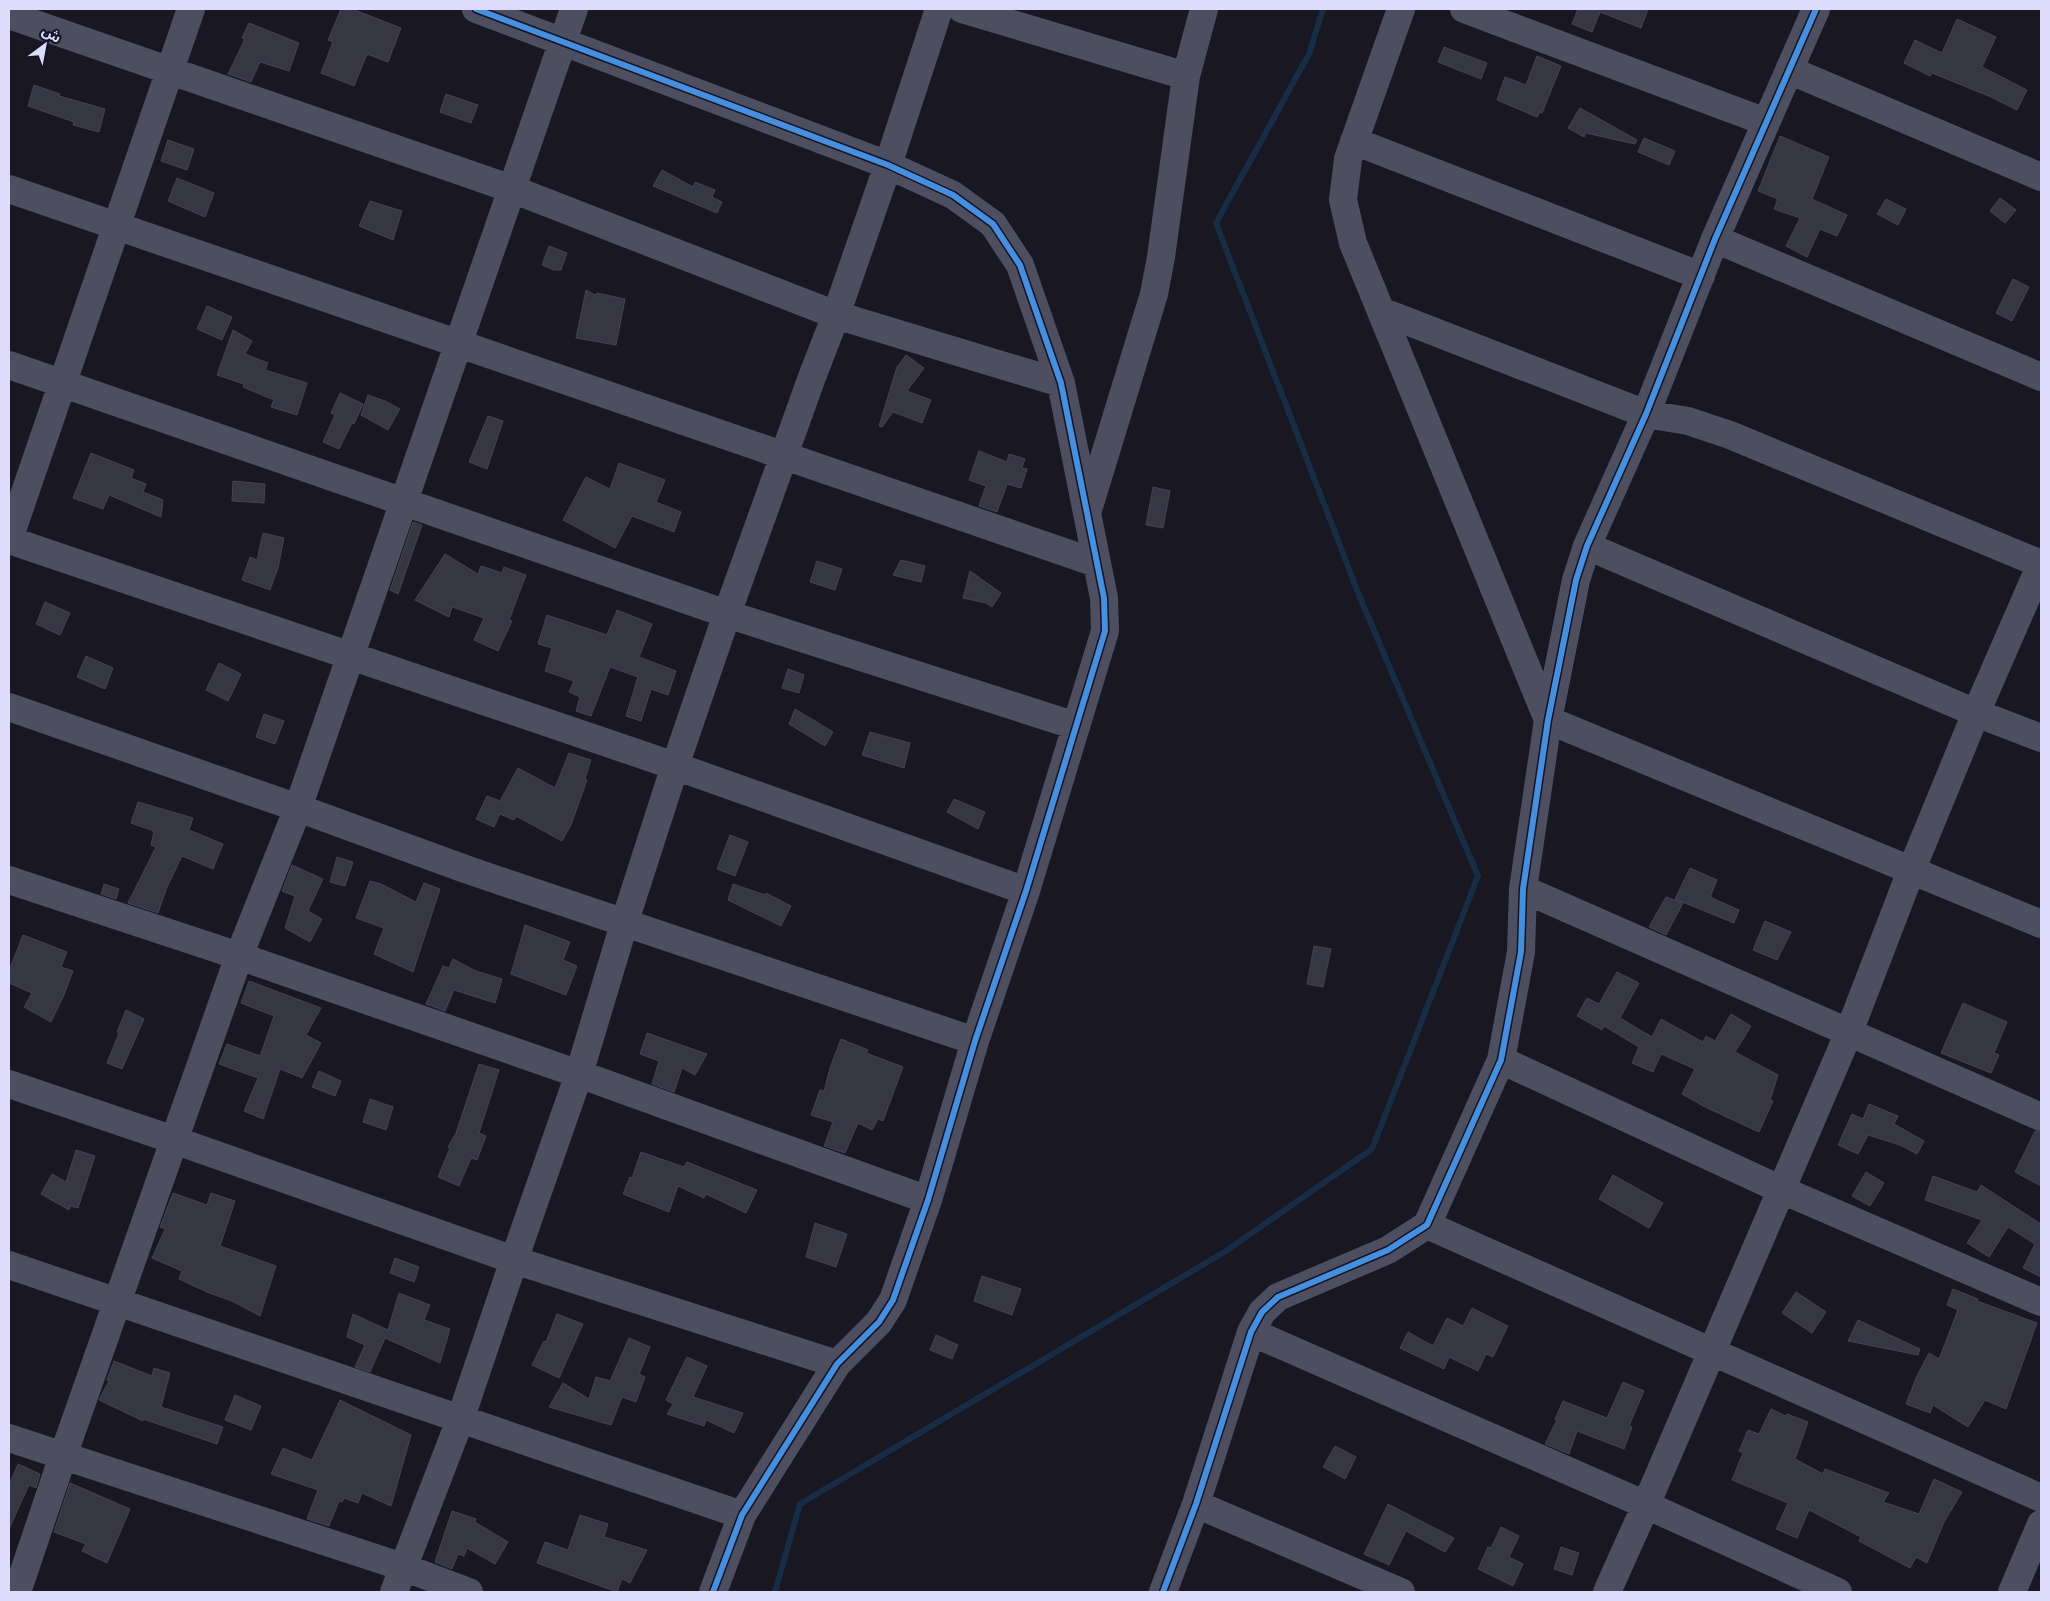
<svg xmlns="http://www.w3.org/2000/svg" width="2050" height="1601" viewBox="0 0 2050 1601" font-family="Signika,'Noto Sans Arabic',sans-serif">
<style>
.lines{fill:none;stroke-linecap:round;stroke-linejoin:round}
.stream{stroke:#182c46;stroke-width:6}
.building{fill:#373643;stroke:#454354}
.minor{stroke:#4e4e61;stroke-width:28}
.cycleway-casing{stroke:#151326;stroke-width:9}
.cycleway{stroke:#468fdf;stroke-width:6}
</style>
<rect width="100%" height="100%" fill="#181722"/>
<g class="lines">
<path class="stream" d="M775,1592L800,1504L1226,1251L1372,1149L1478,876L1359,595L1216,223L1309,54L1323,9"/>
</g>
<path class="building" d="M341,9H352L401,28L388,62L367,54L354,86L321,73L333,42L328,40Z
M1578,9H1648L1641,28L1600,12L1592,32L1572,24Z
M1957,19L1996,37L1982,67L2027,90L2017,110L1991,97L1932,73L1930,76L1904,63L1915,40L1942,53Z
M249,23L299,43L289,71L260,62L251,82L228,74L245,39L242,38Z
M1444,47L1487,63L1481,79L1438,62Z
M1537,56L1561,66L1542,113L1540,112L1537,117L1497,100L1505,77L1526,85Z
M34,85L60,94L59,96L105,109L99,132L73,125L74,122L28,106Z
M446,94L478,105L471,123L440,112Z
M1580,108L1637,140L1635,144L1586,133L1584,137L1568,128Z
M1780,136L1829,157L1812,199L1847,215L1837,236L1820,229L1807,257L1786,246L1800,218L1774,209L1778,199L1758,191Z
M1644,138L1675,151L1669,165L1638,152Z
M168,140L194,149L187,170L161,161Z
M662,170L693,187L695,182L715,190L712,197L722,202L717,213L653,186Z
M177,178L214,193L205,217L168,201Z
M2000,198L2016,210L2005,223L1990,211Z
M1886,199L1906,209L1898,225L1877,214Z
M370,201L402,211L393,240L359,226Z
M549,246L567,253L561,270H554L542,265Z
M2013,279L2029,287L2012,321L1996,313Z
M586,290L595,295L597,293L625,299L616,345L576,338Z
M207,306L232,317L222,340L197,329Z
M233,330L252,341L245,354L268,363L265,370L307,383L297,415L271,407L274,400L243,387L244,384L217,375Z
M906,355L924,368L907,391L931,400L922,423L893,412L882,427L879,426L897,367Z
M340,393L363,404L354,424L352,423L339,449L323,442L335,415L331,413Z
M368,395L385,401L400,409L388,430L361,415Z
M488,416L503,421L487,469L469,462Z
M979,451L1007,462L1009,454L1025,459L1022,468L1027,469L1021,488L1007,484L997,512L979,506L986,486L969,480Z
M91,453L134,470L131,478L146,484L143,492L163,500L161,517L109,495L103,509L73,498Z
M619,463L665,480L656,502L681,512L674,532L632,516L615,548L563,520L586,477L610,489Z
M233,481L265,484L264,503L232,501Z
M1153,487L1170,491L1163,528L1146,525Z
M413,522L422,525L398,594L390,590Z
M263,533L284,538L278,568L270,590L242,580L250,557L257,560Z
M445,554L478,574L481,566L502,573L504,567L526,575L509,620L512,621L498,651L474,640L484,618L452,607L449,617L415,600Z
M901,560L925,566L921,582L893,575Z
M817,561L842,569L835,590L810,582Z
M970,571L1001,593L992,607L986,603L963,598Z
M45,602L70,613L60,635L36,624Z
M617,610L652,624L639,657L676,671L668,695L651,689L641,721L626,716L638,677L610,667L591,716L576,711L580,697L569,692L574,681L545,671L552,648L538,644L547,615L607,635Z
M86,656L113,668L105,689L77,677Z
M219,663L241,674L228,701L206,690Z
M788,669L804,675L799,693L782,688Z
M795,709L833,732L825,746L789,724Z
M264,714L284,721L275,744L256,737Z
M870,732L910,743L904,768L862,755Z
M569,753L591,760L585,779L587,780L571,825L562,841L516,816L514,820L500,814L494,827L476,819L487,796L500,801L518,768L555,788Z
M954,799L985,812L978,829L947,812Z
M138,802L193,818L189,830L223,844L213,869L182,856L167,887L158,913L128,903L156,847L151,845L154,831L131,823Z
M730,835L748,842L735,876L717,869Z
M337,857L353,862L345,886L330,882Z
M292,865L323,879L308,911L322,919L310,942L285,928L295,896L282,891Z
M1690,868L1717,880L1710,897L1739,910L1734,923L1675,899Z
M370,881L381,884L416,902L424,883L440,889L413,972L374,954L384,928L356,918Z
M104,884L119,889L116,899L101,894Z
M733,884L765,895L766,893L791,906L781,926L728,900Z
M1666,897L1683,903L1666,935L1649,927Z
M1765,921L1791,932L1777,960L1753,950Z
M525,925L570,942L563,960L577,966L566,995L511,974Z
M23,935L67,952L61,967L73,971L64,995L51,1022L24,1007L32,993L9,983V971Z
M1314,946L1331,949L1323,987L1307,984Z
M453,959L476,971L502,979L495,1003L454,990L445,1011L426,1004L443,966L449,968Z
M1617,972L1639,983L1620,1018L1652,1037L1661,1019L1703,1042L1706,1036L1715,1041L1731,1014L1751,1026L1735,1052L1778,1075L1770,1100L1773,1101L1759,1132L1705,1107L1682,1094L1695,1069L1661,1054L1653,1072L1632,1063L1639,1047L1604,1026L1602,1030L1577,1016L1587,998L1599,1004Z
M249,981L321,1008L306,1035L321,1043L302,1078L280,1069L263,1119L244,1111L258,1078L219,1064L227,1044L260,1056L274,1016L241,1003Z
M1963,1003L2007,1022L1994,1053L1999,1055L1991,1073L1941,1053Z
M126,1010L144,1019L122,1069L107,1063L119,1033L117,1032Z
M647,1033L707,1054L695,1075L682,1068L674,1092L652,1084L659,1061L640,1054Z
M841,1039L868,1050L866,1053L903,1067L883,1121L878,1119L872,1130L858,1123L845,1153L824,1146L833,1122L811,1115L820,1090L824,1091L830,1068Z
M479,1064L499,1070L479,1133L486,1136L477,1160L471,1158L459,1186L438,1177L450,1148L448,1147L456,1133Z
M319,1071L341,1081L335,1096L312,1087Z
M370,1099L393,1107L386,1130L363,1122Z
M1869,1104L1898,1116L1894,1124L1924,1141L1917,1154L1900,1145L1868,1135L1858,1154L1838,1145L1852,1114L1863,1119Z
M2035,1131L2041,1132V1186L2015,1172Z
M76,1150L95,1156L78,1208L70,1206L69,1210L41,1194L52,1174L66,1182Z
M641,1152L684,1167L687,1162L757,1190L746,1213L706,1194L704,1198L678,1186L669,1212L623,1194L630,1177L632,1178Z
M1866,1172L1884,1183L1870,1206L1852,1196Z
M1613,1175L1663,1203L1649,1228L1599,1199Z
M1933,1176L1977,1192L1981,1185L2041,1224V1277L2023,1268L2035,1244L2008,1227L1989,1257L1967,1243L1982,1220L1925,1200Z
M173,1193L207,1205L211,1193L235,1201L220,1246L276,1266L260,1316L232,1301L209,1293L179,1279L182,1271L152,1258L165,1229L160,1227Z
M815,1223L847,1234L836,1267L806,1257Z
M395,1258L419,1267L414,1282L390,1273Z
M982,1276L1021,1289L1012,1315L974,1301Z
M1953,1289L1978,1299L1977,1301L2037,1323L2006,1409L1985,1400L1968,1427L1933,1405L1930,1413L1906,1404L1916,1378L1929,1353L1939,1359L1958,1310L1947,1305Z
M1796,1292L1826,1312L1812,1333L1782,1313Z
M399,1293L430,1305L424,1320L450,1329L440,1363L385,1338L370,1372L355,1367L365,1345L347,1337L353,1314L388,1330Z
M1472,1308L1508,1326L1493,1357L1486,1354L1478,1371L1449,1357L1444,1369L1400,1348L1408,1332L1433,1346L1447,1318L1463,1326Z
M557,1314L583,1324L559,1378L532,1365L544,1341L546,1342Z
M1858,1320L1920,1349L1918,1355L1848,1341Z
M936,1335L958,1345L952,1359L930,1350Z
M629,1338L650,1347L639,1374L645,1377L636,1402L622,1397L611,1425L549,1407L563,1383L589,1399L596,1377L610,1381Z
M687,1357L707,1366L693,1397L743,1413L734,1433L706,1420L704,1426L667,1414L673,1404L666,1400Z
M114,1361L152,1376L154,1368L170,1373L161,1407L223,1427L217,1444L143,1419V1421L99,1400L109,1381L107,1380Z
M1623,1382L1644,1391L1629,1426L1632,1427L1624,1449L1577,1431L1569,1454L1545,1444L1557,1420L1555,1419L1563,1401L1607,1418Z
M235,1395L261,1406L251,1430L225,1420Z
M340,1400L411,1435L391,1506L362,1493L358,1503L344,1498L342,1502L339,1501L329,1526L307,1519L318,1490L271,1474L283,1448L312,1460Z
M1771,1409L1786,1416L1787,1414L1808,1422L1795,1459L1823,1474L1825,1469L1889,1493L1883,1502L1919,1514L1934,1479L1962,1492L1944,1522L1927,1563L1916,1557L1910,1568L1859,1541L1861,1537L1809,1510L1797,1538L1776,1529L1788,1503L1732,1480L1743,1453L1739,1451L1748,1430L1759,1434Z
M1335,1446L1356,1457L1345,1479L1323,1467Z
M18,1464L40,1474L36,1488L29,1485L9,1529V1485Z
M70,1483L130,1509L107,1563L82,1551L86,1544L54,1532Z
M1388,1504L1454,1538L1445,1552L1406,1531L1389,1565L1364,1554Z
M452,1511L476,1519L475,1522L508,1542L495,1564L467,1548L464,1556L458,1554L452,1569L435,1562Z
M580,1515L608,1524L604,1537L647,1550L630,1583L622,1579L617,1592L537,1563L545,1542L568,1550Z
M1501,1527L1519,1536L1509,1557L1523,1564L1513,1586L1478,1569L1488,1547L1491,1548Z
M1561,1547L1579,1553L1572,1575L1554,1569Z"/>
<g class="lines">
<path class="minor" d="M476,9L888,165L953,195L993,224L1020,265L1061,383L1104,598L1105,631L1026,891L975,1041L928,1200L893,1300L879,1322L837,1364L742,1515L713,1592
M962,9L1186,76
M1401,9L1348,159L1343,200L1353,243L1548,720L2041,924
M1464,9L1766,122
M9,15L512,189L836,315L1061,383
M1789,70L2041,177
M1354,141L1701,276
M9,189L1096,563
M1715,239L2041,377
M1381,311L1646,414L1688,421L1730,435L2041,564
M9,365L727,614L1076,726
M1088,510L1154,294L1161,257L1186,76L1204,9
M9,539L191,9
M9,540L675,766L1026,891
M1587,546L1976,713L2041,738
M9,707L298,808L468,870L975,1041
M9,880L239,956L579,1074L928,1200
M1523,889L2041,1117
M1501,1060L1782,1190L2041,1302
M9,1084L174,1140L514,1260L837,1364
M1427,1225L2041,1498
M9,1265L742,1515
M1251,1332L1646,1505L1838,1592
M9,1438L403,1567L469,1592
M1196,1504L1401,1592
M17,1592L63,1456L239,956L298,808L574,9
M394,1592L460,1420L514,1260L579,1074L624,924L675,766L727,614L812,377L836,315L888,165L939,9
M1163,1592L1196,1504L1251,1332L1262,1312L1278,1297L1388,1250L1427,1225L1501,1060L1521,952L1523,889L1548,720L1576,580L1587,546L1646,414L1715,239L1816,9
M1607,1592L1646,1505L1849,1032L1911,871L1976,713L2041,564
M2012,1592L2041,1524"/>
<defs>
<path id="cycleway" d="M476,9L888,165L953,195L993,224L1020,265L1061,383L1104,598L1105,631L1026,891L975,1041L928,1200L893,1300L879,1322L837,1364L742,1515L713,1592
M1163,1592L1196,1504L1251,1332L1262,1312L1278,1297L1388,1250L1427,1225L1501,1060L1521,952L1523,889L1548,720L1576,580L1587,546L1646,414L1715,239L1816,9"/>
</defs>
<use href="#cycleway" class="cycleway-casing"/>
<use href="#cycleway" class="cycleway"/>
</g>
<rect width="2050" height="1601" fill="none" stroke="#dedcfa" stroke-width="20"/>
<g transform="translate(45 45) rotate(32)" stroke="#151326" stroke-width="4" paint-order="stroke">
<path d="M0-4L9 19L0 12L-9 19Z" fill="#dedcfa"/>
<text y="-8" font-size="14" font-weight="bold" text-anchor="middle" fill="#dedcfa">ش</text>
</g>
</svg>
